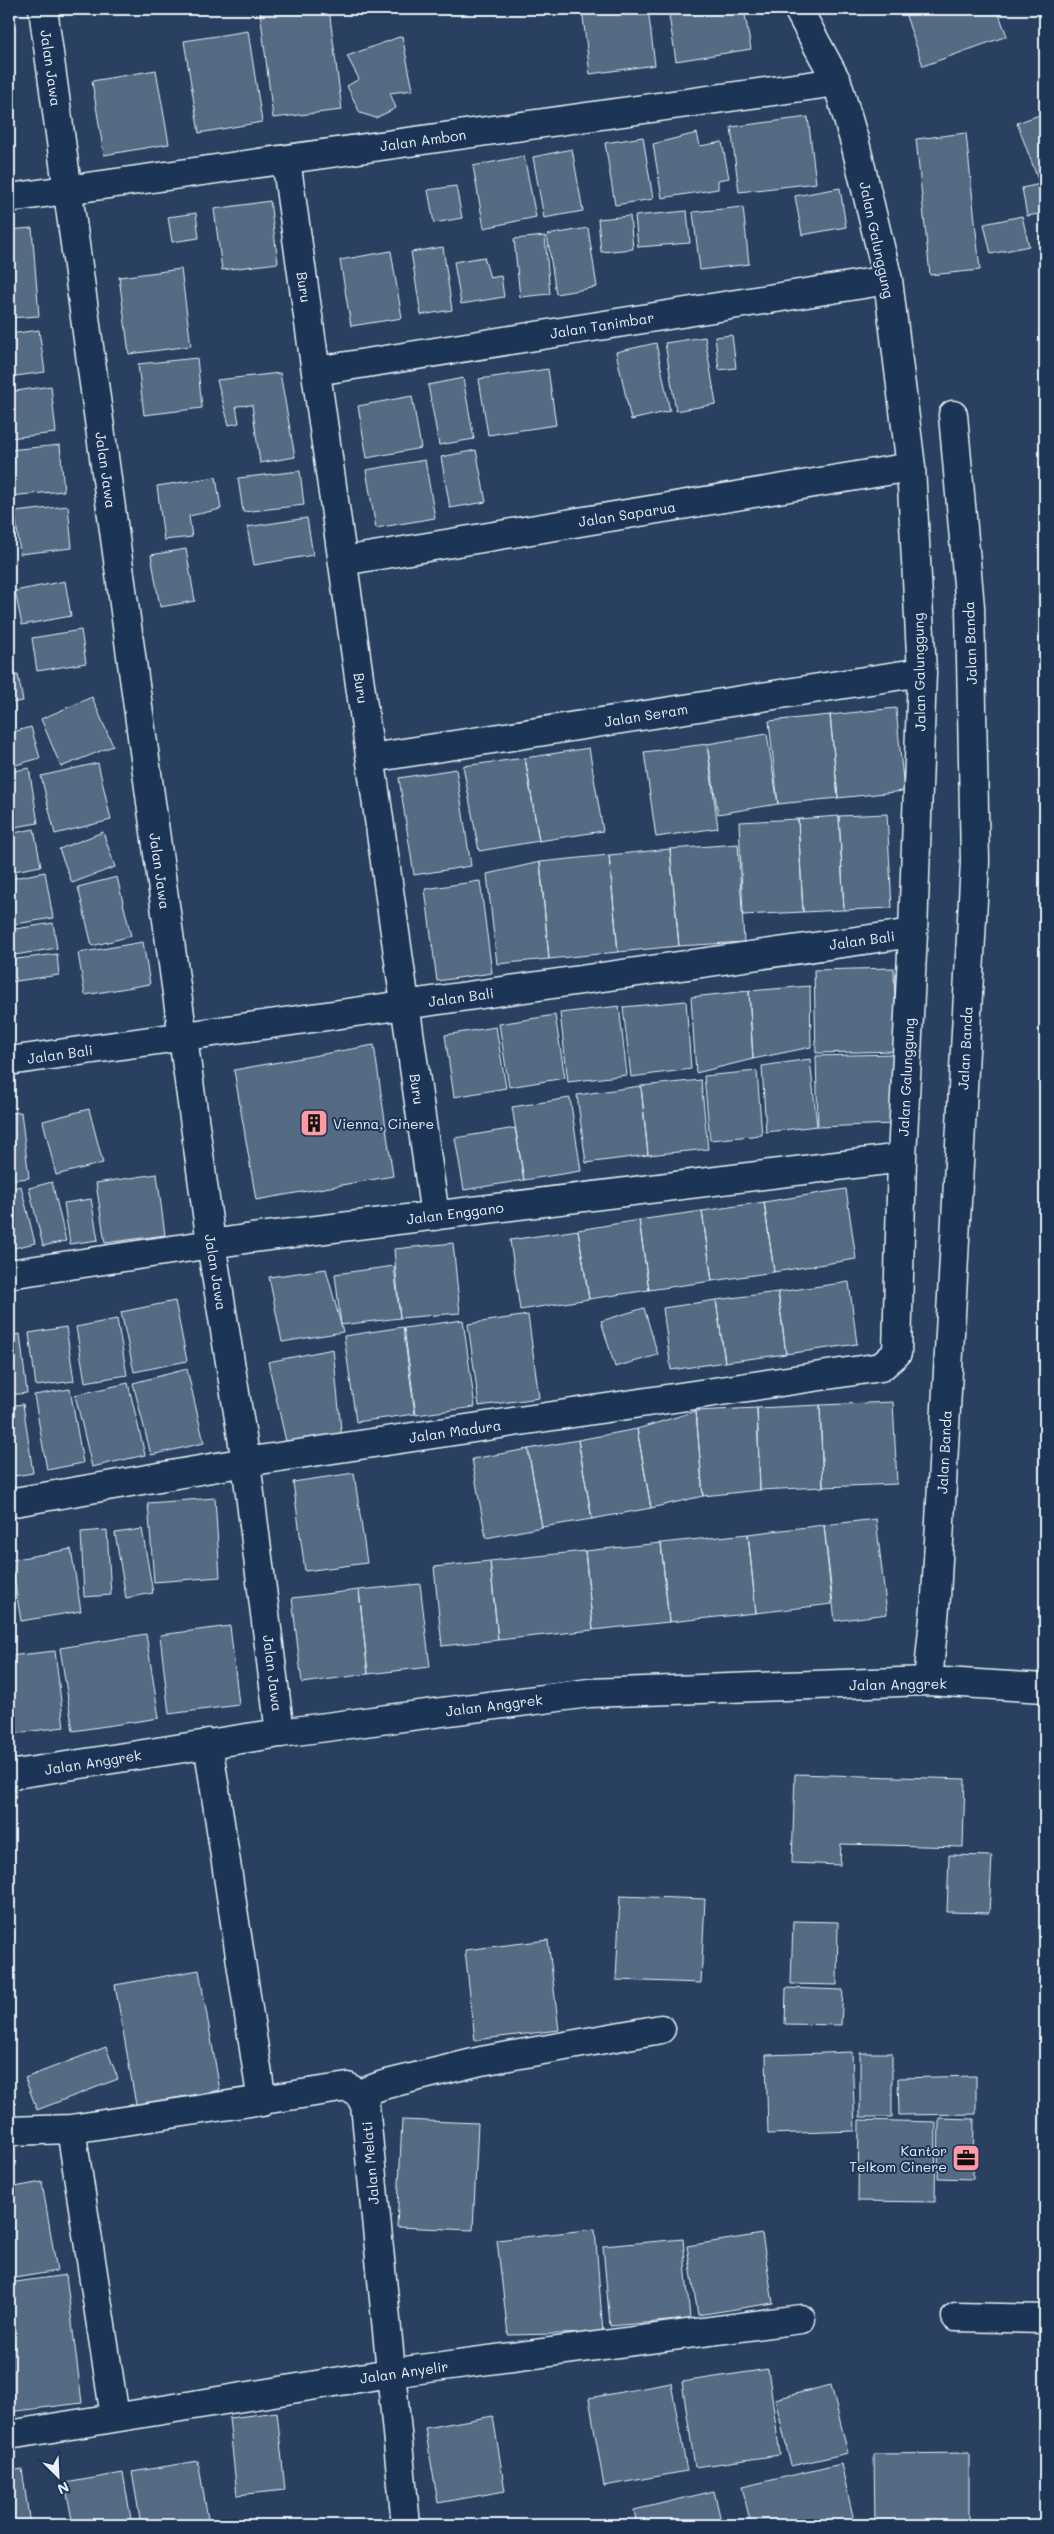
<svg xmlns="http://www.w3.org/2000/svg" width="1054" height="2534" viewBox="0 0 1054 2534" font-family="Mali,sans-serif">
<style>
.building{fill:#556a83;stroke:#e8f1f8}
.lines{fill:none;stroke-linecap:round;stroke-linejoin:round}
.minor-casing{stroke:#e8f1f8;stroke-width:31}
.minor{stroke:#1d3557;stroke-width:28}
.labels{text-anchor:middle;dominant-baseline:central;stroke-width:4;stroke-linejoin:round;paint-order:stroke}
.street-label{font-size:14px;fill:#e8f1f8;stroke:#1d3557}
.poi-label{font-size:14px;fill:#e8f1f8;stroke:#1d3557;text-anchor:start}
</style>
<rect width="100%" height="100%" fill="#294061"/>
<filter id="ink" filterUnits="userSpaceOnUse"><feTurbulence type="fractalNoise" baseFrequency=".02" numOctaves="2"/><feDisplacementMap in="SourceGraphic" scale="10" xChannelSelector="R" yChannelSelector="G"/><feConvolveMatrix kernelMatrix="1 2 1 2 8 2 1 2 1" color-interpolation-filters="sRGB"/></filter>
<g filter="url(#ink)">
<path class="building" d="M280,9H329L342,110L273,118L260,11Z
M582,9H648L655,65L590,74Z
M668,9H744L751,49L676,61Z
M917,9H997L1007,36L923,66L905,13Z
M248,31L262,122L199,133L184,41Z
M402,36L413,90L390,93L396,108L376,118L360,113L347,86L359,79L347,56Z
M156,70L169,144L104,155L92,81Z
M1045,113V180L1039,182L1017,123Z
M808,117L816,183L739,192L731,127Z
M697,133L700,146L722,142L729,178L718,180V189L662,198L653,144Z
M966,133L980,270L930,275L916,139Z
M643,137L653,199L615,205L605,143Z
M572,149L583,211L544,218L533,157Z
M524,156L536,217L484,228L473,166Z
M1045,183V213L1027,216L1022,188Z
M456,186L462,218L434,223L428,190Z
M840,188L846,227L802,235L795,196Z
M270,201L278,263L222,270L214,209Z
M743,207L749,264L700,270L693,212Z
M687,211L690,243L638,247L635,216Z
M196,213L199,238L172,242L168,217Z
M630,216L633,249L601,252L598,219Z
M1022,216L1029,246L991,254L984,224Z
M32,228L39,316L9,318V230Z
M588,228L597,287L556,294L547,235Z
M545,236L550,294L520,297L514,239Z
M443,247L452,310L421,315L411,252Z
M391,251L402,318L351,326L340,260Z
M484,257L490,278L501,276L504,297L461,304L454,262Z
M181,269L191,346L129,354L119,277Z
M39,330L45,372L9,377V334Z
M732,335L736,368L719,370L715,337Z
M705,337L716,404L676,411L665,343Z
M656,343L670,411L631,420L616,352Z
M197,358L202,408L144,415L138,364Z
M548,369L556,425L488,435L479,379Z
M280,373L295,457L260,463L252,405L236,406L239,423L229,425L217,380Z
M463,378L474,439L439,445L428,385Z
M51,386L56,433L9,438V392Z
M412,396L421,448L367,458L358,406Z
M60,445L64,491L9,496V450Z
M476,450L486,502L450,508L441,457Z
M425,460L435,518L376,528L366,470Z
M300,471L304,505L243,512L238,478Z
M216,477L221,509L189,516L192,537L164,540L157,486Z
M68,506L72,548L20,554L15,512Z
M307,518L313,555L254,565L247,527Z
M186,549L195,601L160,607L151,555Z
M65,581L71,616L22,625L15,591Z
M81,630L86,663L37,671L32,638Z
M18,675L23,701L9,703V677Z
M92,697L113,746L61,767L41,719Z
M896,708L904,791L838,798L830,715Z
M830,715L838,798L778,804L769,721Z
M31,727L40,758L9,767V733Z
M767,734L778,804L718,814L707,744Z
M707,744L718,828L656,837L644,752Z
M589,748L603,831L539,841L525,758Z
M525,758L539,841L479,851L463,766Z
M98,763L111,820L55,834L41,776Z
M29,768L38,823L9,828V772Z
M456,769L471,866L414,875L399,778Z
M887,814L892,908L844,910L839,816Z
M839,816L844,910L803,912L798,819Z
M798,819L803,912L743,915L739,822Z
M34,829L41,866L9,872V834Z
M103,832L115,867L72,883L59,849Z
M738,844L744,942L679,946L670,849Z
M670,849L679,946L618,952L609,855Z
M609,855L618,952L549,959L540,862Z
M540,862L549,959L497,964L487,874Z
M45,872L53,918L9,925V879Z
M117,877L131,936L92,946L78,887Z
M480,881L492,973L437,981L425,889Z
M53,923L57,948L9,956V930Z
M143,942L150,984L85,995L78,953Z
M57,954L59,975L9,982V960Z
M894,968L896,1051L816,1053L814,970Z
M810,986L811,1047L753,1059L749,991Z
M749,991L753,1059L696,1073L691,997Z
M686,1001L691,1069L631,1077L623,1007Z
M619,1006L627,1075L568,1082L560,1013Z
M555,1015L565,1078L509,1087L499,1024Z
M496,1027L506,1088L454,1097L445,1035Z
M374,1045L393,1176L256,1200L234,1070Z
M893,1054L895,1124L818,1127L816,1056Z
M810,1059L817,1126L766,1132L762,1066Z
M757,1071L762,1135L710,1140L704,1076Z
M701,1080L708,1149L648,1155L641,1086Z
M641,1086L648,1155L586,1163L577,1095Z
M570,1098L581,1171L524,1180L512,1107Z
M89,1109L103,1163L56,1175L43,1121Z
M21,1112L29,1178L9,1180V1113Z
M515,1128L524,1180L464,1190L455,1138Z
M157,1174L165,1235L105,1243L96,1183Z
M52,1182L66,1241L43,1246L29,1188Z
M21,1186L35,1243L14,1248L9,1228V1189Z
M846,1189L856,1259L774,1272L764,1202Z
M91,1199L98,1240L70,1244L64,1203Z
M764,1202L774,1272L712,1281L702,1211Z
M702,1211L712,1281L649,1290L639,1220Z
M639,1220L649,1290L589,1299L578,1230Z
M578,1230L589,1299L520,1310L510,1240Z
M453,1243L460,1313L400,1318L394,1249Z
M394,1266L400,1318L341,1325L335,1274Z
M326,1269L343,1332L282,1342L269,1277Z
M849,1282L857,1344L786,1354L778,1292Z
M778,1292L786,1354L725,1362L716,1300Z
M716,1300L725,1362L671,1370L663,1308Z
M175,1301L187,1361L134,1372L121,1312Z
M644,1308L658,1355L615,1367L601,1321Z
M528,1315L539,1398L479,1406L468,1324Z
M117,1319L127,1375L85,1382L76,1327Z
M463,1320L475,1407L416,1415L404,1328Z
M66,1327L74,1381L36,1386L29,1333Z
M403,1327L415,1414L356,1422L344,1336Z
M20,1334L27,1393L9,1395V1336Z
M333,1349L342,1440L287,1446L268,1362Z
M187,1369L204,1443L151,1455L133,1383Z
M128,1383L145,1455L92,1467L75,1395Z
M70,1389L83,1463L47,1470L34,1395Z
M893,1402L897,1484L823,1487L820,1405Z
M23,1404L33,1473L9,1477V1406Z
M820,1405L823,1487L760,1490L757,1408Z
M757,1408L760,1490L703,1496L696,1411Z
M696,1411L703,1496L651,1508L637,1429Z
M637,1429L651,1508L592,1519L578,1440Z
M578,1440L592,1519L542,1527L528,1449Z
M528,1449L542,1527L486,1538L472,1459Z
M354,1473L367,1563L305,1571L293,1482Z
M215,1498L220,1577L154,1582L148,1503Z
M876,1519L887,1614L835,1621L824,1525Z
M824,1525L832,1604L756,1613L748,1534Z
M142,1529L153,1593L126,1598L115,1533Z
M107,1530L111,1595L84,1597L81,1532Z
M748,1534L756,1613L669,1622L661,1543Z
M661,1543L669,1622L593,1630L585,1551Z
M71,1549L81,1611L21,1621L11,1560Z
M585,1551L593,1630L498,1640L490,1561Z
M490,1561L498,1640L442,1646L434,1567Z
M420,1584L430,1667L368,1674L359,1590Z
M359,1590L368,1674L302,1683L292,1598Z
M230,1626L239,1705L169,1714L160,1635Z
M146,1634L159,1718L73,1731L60,1648Z
M55,1651L64,1727L9,1734V1656Z
M795,1774L965,1779L963,1847L841,1844L840,1865L792,1863Z
M949,1855L992,1856L989,1913L947,1912Z
M620,1896L705,1899L701,1983L616,1980Z
M793,1921L838,1922L837,1985L791,1984Z
M548,1940L559,2030L475,2040L465,1950Z
M199,1970L220,2090L136,2105L115,1985Z
M786,1988L843,1990L841,2025L785,2024Z
M106,2047L118,2079L37,2110L25,2078Z
M852,2052L855,2131L768,2134L766,2055Z
M860,2053H892V2117H860Z
M976,2076V2114L899,2115L898,2078Z
M939,2118L974,2119L973,2179L938,2178Z
M402,2120L478,2123L473,2230L397,2227Z
M859,2120L936,2122L935,2202L858,2201Z
M42,2182L57,2271L9,2279V2188Z
M595,2229L603,2333L508,2335L497,2240Z
M762,2234L773,2303L698,2315L687,2246Z
M683,2239L690,2319L610,2326L603,2246Z
M66,2275L82,2403L9,2412V2283Z
M768,2369L780,2455L695,2467L682,2382Z
M671,2383L687,2471L604,2486L589,2398Z
M831,2385L848,2453L791,2466L775,2399Z
M277,2412L285,2490L237,2495L229,2418Z
M493,2416L505,2491L438,2503L425,2428Z
M969,2453V2525H875L874,2454Z
M198,2461L209,2525H141L132,2472Z
M841,2464L855,2525H751L742,2487Z
M22,2469L30,2525H9V2471Z
M123,2473L132,2525H73L65,2483Z
M714,2491L722,2525H637L634,2510Z"/>
<g class="lines">
<defs>
<path id="minor" d="M43,9L211,1243L246,1462L280,1733
M286,160L435,1216
M9,198L837,82
M316,371L888,280
M343,561L911,467
M371,758L922,672
M9,1061L913,933
M9,1274L252,1238L902,1158
M9,1503L246,1462L881,1367L897,1353L902,1158L913,933L922,672L911,467L888,280L855,143L837,82L798,9
M928,1681L936,1597L975,862L970,607L953,415
M208,1743L262,2102
M9,1775L280,1733L589,1693L928,1681L1045,1688
M359,2094L383,2085L481,2061L661,2029
M71,2129L115,2417
M9,2131L71,2129L348,2087L359,2094L365,2105L406,2525
M956,2317L1045,2319
M9,2435L390,2373L801,2319"/>
</defs>
<use href="#minor" class="minor-casing"/>
<use href="#minor" class="minor"/>
</g>
</g>
<defs>
<symbol id="building-square" viewBox="-11 -11 22 22"><rect x="-9" y="-9" width="18" height="18" rx="4" fill="#ff9aa2" stroke="#1d3557"/><path d="M-4-6H4V6H1V3H-1V6H-4ZM-2.5-4.3h1.7v1.8h-1.7ZM.8-4.3h1.7v1.8H.8ZM-2.5-1h1.7V.8h-1.7ZM.8-1h1.7V.8H.8Z" fill="#111"/></symbol>
<symbol id="office-square" viewBox="-11 -11 22 22"><rect x="-9" y="-9" width="18" height="18" rx="4" fill="#ff9aa2" stroke="#1d3557"/><path d="M-6-3h4V-5.5h4V-3h4V5H-6ZM-1-4.5V-3h2v-1.5ZM-6 0V1H6V0Z" fill="#111"/></symbol>
</defs>
<g fill-rule="evenodd">
<use href="#building-square" x="298" y="1107" width="32" height="32"/>
<use href="#office-square" x="950" y="2142" width="32" height="32"/>
</g>
<g class="labels">
<g class="street-label">
<text transform="translate(51 68) rotate(82)">Jalan Jawa</text>
<text transform="translate(423 140) rotate(-8)">Jalan Ambon</text>
<text transform="translate(877 240) rotate(78)">Jalan Galunggung</text>
<text transform="translate(304 287) rotate(82)">Buru</text>
<text transform="translate(602 325) rotate(-9)">Jalan Tanimbar</text>
<text transform="translate(106 470) rotate(82)">Jalan Jawa</text>
<text transform="translate(627 514) rotate(-9)">Jalan Saparua</text>
<text transform="translate(970 643) rotate(-92)">Jalan Banda</text>
<text transform="translate(919 672) rotate(-91)">Jalan Galunggung</text>
<text transform="translate(361 688) rotate(82)">Buru</text>
<text transform="translate(646 715) rotate(-9)">Jalan Seram</text>
<text transform="translate(160 871) rotate(82)">Jalan Jawa</text>
<text transform="translate(862 940) rotate(-8)">Jalan Bali</text>
<text transform="translate(461 997) rotate(-8)">Jalan Bali</text>
<text transform="translate(965 1048) rotate(-87)">Jalan Banda</text>
<text transform="translate(60 1054) rotate(-8)">Jalan Bali</text>
<text transform="translate(906 1077) rotate(-87)">Jalan Galunggung</text>
<text transform="translate(417 1089) rotate(82)">Buru</text>
<text transform="translate(455 1213) rotate(-7)">Jalan Enggano</text>
<text transform="translate(216 1272) rotate(81)">Jalan Jawa</text>
<text transform="translate(455 1431) rotate(-8)">Jalan Madura</text>
<text transform="translate(944 1452) rotate(-87)">Jalan Banda</text>
<text transform="translate(273 1673) rotate(83)">Jalan Jawa</text>
<text transform="translate(898 1684) rotate(-1)">Jalan Anggrek</text>
<text transform="translate(494 1705) rotate(-7)">Jalan Anggrek</text>
<text transform="translate(93 1762) rotate(-9)">Jalan Anggrek</text>
<text transform="translate(370 2163) rotate(-95)">Jalan Melati</text>
<text transform="translate(404 2372) rotate(-8)">Jalan Anyelir</text>
</g>
<g class="poi-label">
<text x="333" y="1123">Vienna, Cinere</text>
<text x="947" y="2150" text-anchor="end">Kantor<tspan x="947" dy="16">Telkom Cinere</tspan></text>
</g>
</g>
<rect width="1054" height="2534" fill="none" stroke="#1d3557" stroke-width="30"/>
<rect x="15" y="15" width="1024" height="2504" fill="none" stroke="#e8f1f8" stroke-width="2" filter="url(#ink)"/>
<g transform="translate(58 2476) rotate(156)" stroke="#1d3557" stroke-width="4" paint-order="stroke">
<path d="M0-4L9 19L0 12L-9 19Z" fill="#e8f1f8"/>
<text y="-8" font-size="14" font-weight="bold" text-anchor="middle" fill="#e8f1f8">N</text>
</g>
</svg>
